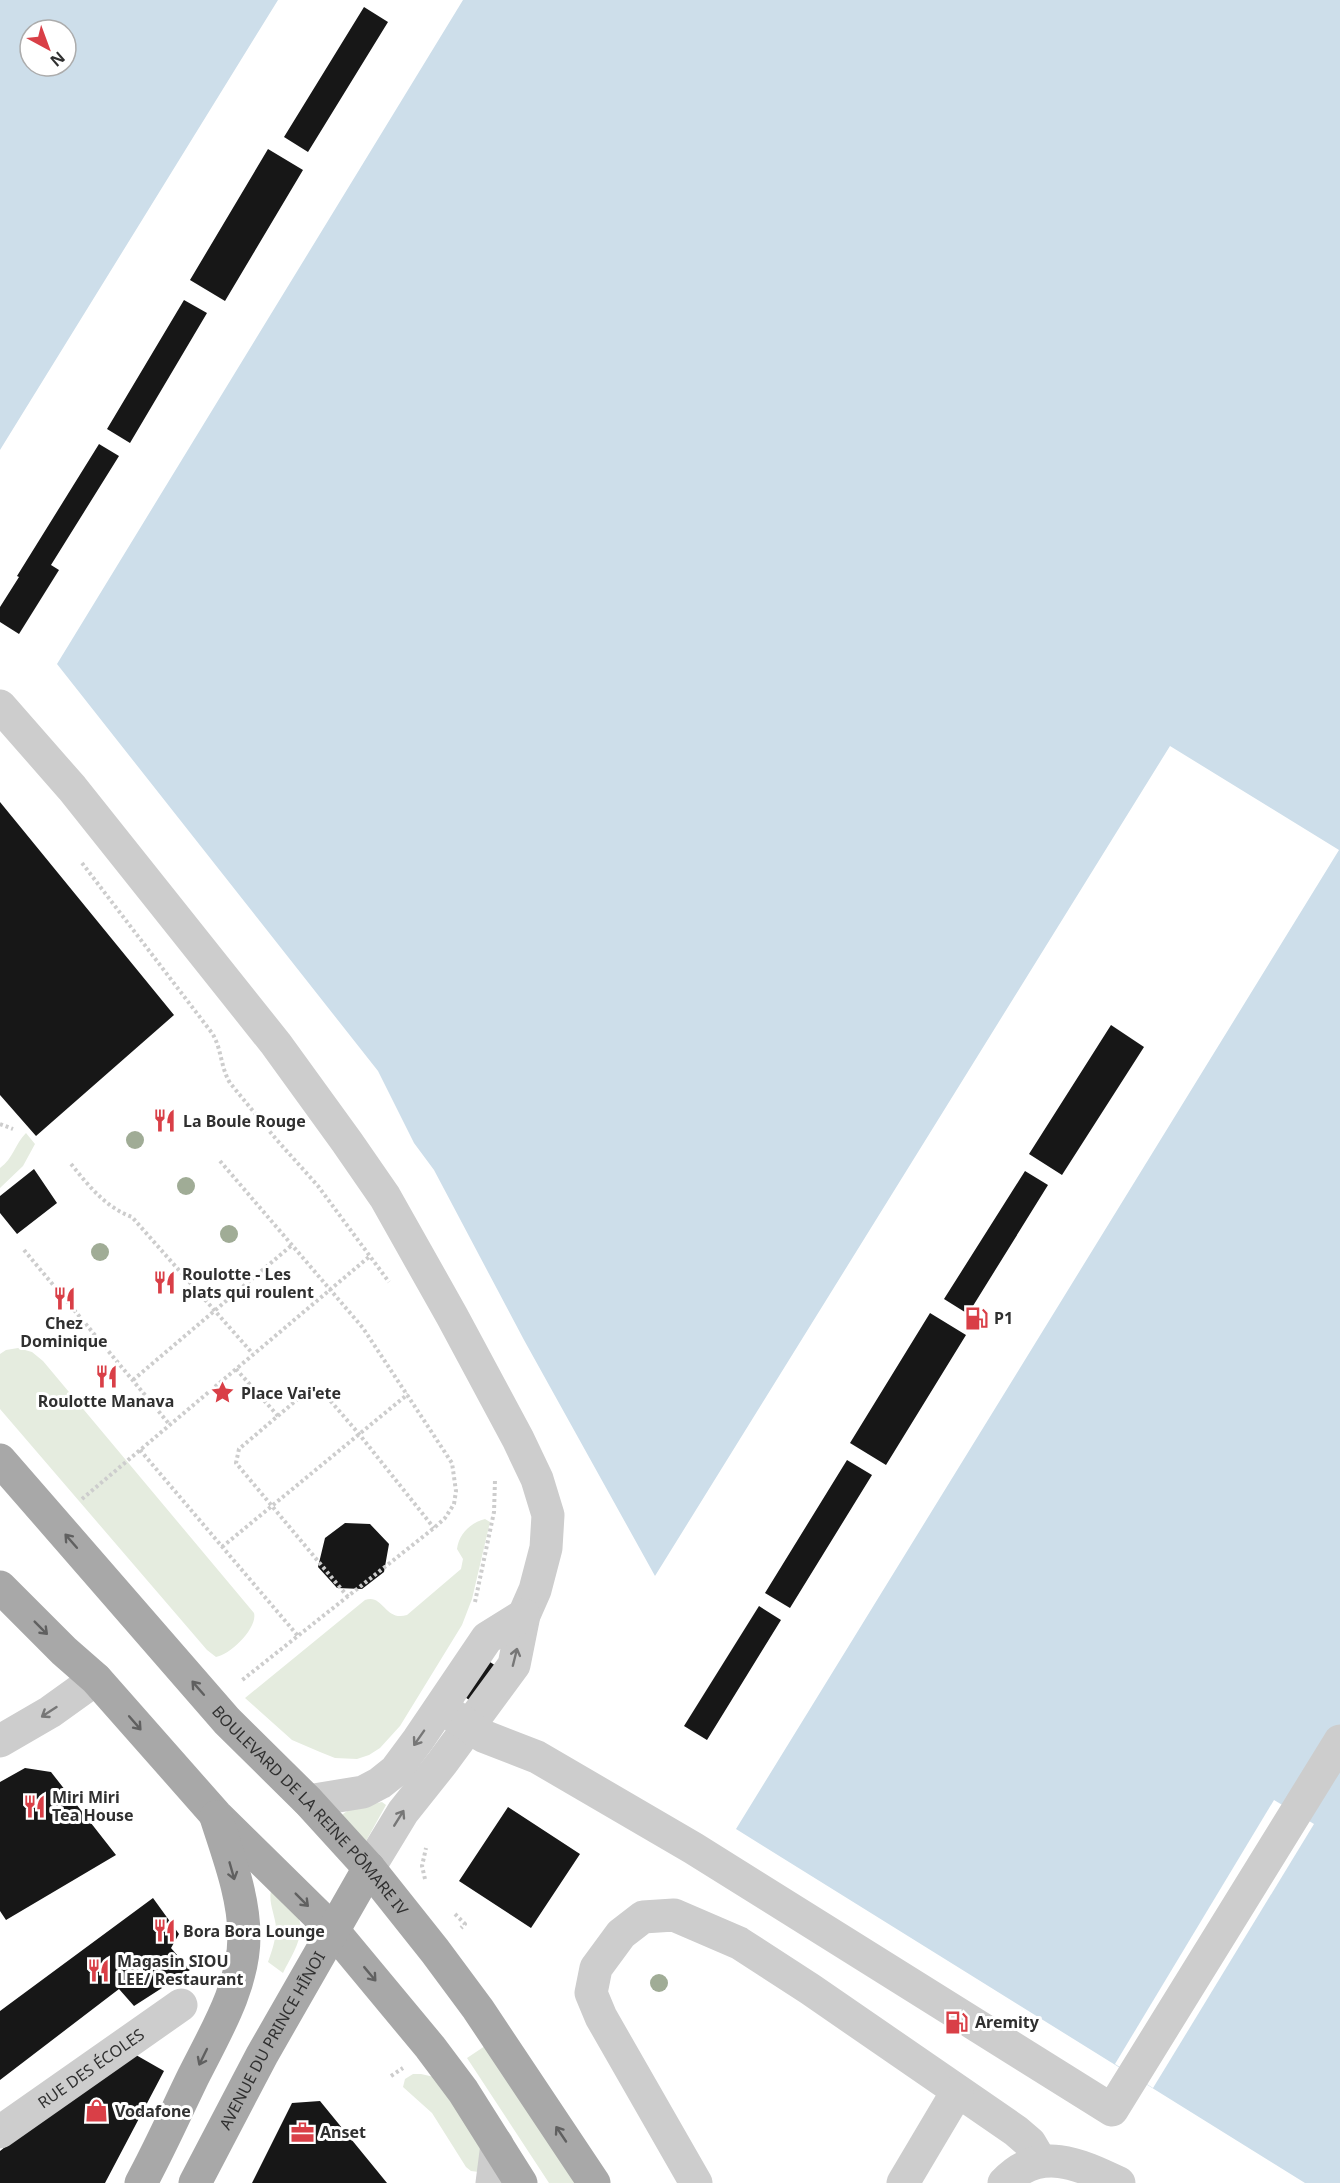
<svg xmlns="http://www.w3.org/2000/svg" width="1340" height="2183" viewBox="0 0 1340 2183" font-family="'Noto Sans',sans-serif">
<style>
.green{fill:#e5ecdf}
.water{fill:#cddeea;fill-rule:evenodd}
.pier{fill:#fff}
.building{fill:#171717}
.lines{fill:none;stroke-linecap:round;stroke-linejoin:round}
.path{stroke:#cdcdcd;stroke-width:4;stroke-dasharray:3 3;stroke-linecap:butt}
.minor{stroke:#cdcdcd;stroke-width:33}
.major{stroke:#a8a8a8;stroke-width:33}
.tree{fill:#a0ac96}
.oneway{stroke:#606060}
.oneway2{stroke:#777}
.labels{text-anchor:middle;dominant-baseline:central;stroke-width:6;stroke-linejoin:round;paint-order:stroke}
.poi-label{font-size:16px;font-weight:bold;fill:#303030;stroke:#fff;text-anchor:start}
.street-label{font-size:16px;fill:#303030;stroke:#fff}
</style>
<rect width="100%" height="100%" fill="#fff"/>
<path class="green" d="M26,1133L35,1144L23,1166L0,1188V1168C13,1159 15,1144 26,1133Z
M18,1348L32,1352L43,1361L254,1613C258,1628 230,1655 216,1657L207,1650L0,1409V1354L6,1350Z
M485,1519L490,1522L472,1599L462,1625L400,1726L380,1748L369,1755L357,1759L335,1758L320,1752L292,1740L245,1698L365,1600C383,1593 385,1622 407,1615L461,1569L463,1559L457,1549C459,1534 470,1523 485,1519Z
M382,1802L386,1805L366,1841L341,1816C350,1806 369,1805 382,1802Z
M272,1888C279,1896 289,1904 296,1913C309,1932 291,1956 283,1973L268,1962C272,1951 276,1939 276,1927C275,1914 267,1900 272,1888Z
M488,2044L579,2183H549L467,2058Z
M413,2074H421L434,2077L488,2149L479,2172L471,2171L466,2167L432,2113L403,2087L405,2079Z"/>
<path class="water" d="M0,0H278L0,450ZM30,30H66V66H30Z
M463,0H1340V2183H1305L736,1829L1339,850L1170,746L655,1576L524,1340L434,1170L414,1143L378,1071L57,664Z"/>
<path class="pier" d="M1274,1800L1314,1824L1153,2088L1115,2064Z"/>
<path class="building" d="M364,7L388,22L308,152L284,137Z
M268,149L303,170L225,301L190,280Z
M184,300L207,313L130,443L107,429Z
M99,444L119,456L51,565L59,570L19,634L0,622V607L19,577L17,576Z
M0,802L174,1015L36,1136L0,1095Z
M1111,1025L1144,1047L1062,1175L1029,1154Z
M34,1169L57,1203L17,1234L0,1213V1196Z
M1025,1171L1048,1185L968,1314L944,1299Z
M930,1313L966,1335L886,1465L850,1443Z
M847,1460L872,1475L790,1608L765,1593Z
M345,1523L370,1524L389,1544L384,1572L362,1589L337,1588L318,1567L325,1538Z
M759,1606L781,1620L707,1740L684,1726Z
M487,1660L499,1668L475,1704L462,1695Z
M25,1768L51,1772L116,1855L6,1920L0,1911V1782Z
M508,1807L580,1854L531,1928L459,1881Z
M153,1898L179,1934L171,1948L190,1970L134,2006L119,1989L0,2080V2011Z
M129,2051L164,2071L105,2183H0V2151Z
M320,2101L387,2183H252L292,2103Z"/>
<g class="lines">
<path class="path" d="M82,863L212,1033C222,1049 220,1066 230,1083L276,1139L318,1186L389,1282
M0,1124L13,1129
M220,1161L363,1328L452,1463L456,1491L454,1504L445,1518L434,1528L241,1681
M71,1164C89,1186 105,1207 132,1217L253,1354
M24,1250L170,1425
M236,1369L278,1416
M133,1380L292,1245
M140,1450L298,1636
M82,1499L370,1256
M222,1547L408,1394
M348,1597L236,1463L239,1449L306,1392L322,1391L359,1434L434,1528
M475,1602L494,1512L495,1480
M425,1879L422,1866L426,1848
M455,1914L465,1924L461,1928
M391,2076L403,2068"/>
<g class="minor">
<path d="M0,706L72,788L276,1044L347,1142L385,1197L452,1316L518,1439L537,1479L548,1515L546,1548L535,1590L524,1615L514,1665L442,1763L403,1812L369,1868"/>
<path d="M441,1707L483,1736L537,1757L693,1848L1112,2110L1340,1741"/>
<path d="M0,1741L50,1712L96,1679"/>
<path d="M308,1801L363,1792L380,1783L395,1771L418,1740L487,1638L524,1615"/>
<path id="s1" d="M0,2132L181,2005"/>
<path d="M492,2183L497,2144"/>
<path d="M696,2183L601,2017L591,1993L596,1968L621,1934L643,1917L674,1915L739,1943L810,1989L1016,2131L1030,2143L1040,2160"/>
<path d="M903,2183L957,2092"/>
<path d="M1004,2183C1039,2145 1079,2164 1119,2183"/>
</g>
<g class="major">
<path id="s2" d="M0,1460L227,1721L308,1801L369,1868L435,1951L478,2009L594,2183"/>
<path d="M0,1587L64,1651L96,1679L216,1815L332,1929L430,2047L463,2091L521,2183"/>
<path d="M141,2183C160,2148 176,2112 193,2077C215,2033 244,1986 244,1936C244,1896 228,1855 216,1817"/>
<path id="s3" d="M195,2183L262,2055L369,1868"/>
</g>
</g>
<g class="tree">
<circle cx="135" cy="1140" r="9"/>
<circle cx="186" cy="1186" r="9"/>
<circle cx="229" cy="1234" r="9"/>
<circle cx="100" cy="1252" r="9"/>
<circle cx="659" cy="1983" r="9"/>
</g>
<defs><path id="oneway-shaft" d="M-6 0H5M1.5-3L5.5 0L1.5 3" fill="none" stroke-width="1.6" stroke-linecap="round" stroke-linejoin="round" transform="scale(1.5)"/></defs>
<g class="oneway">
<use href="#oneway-shaft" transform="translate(71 1541) rotate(-131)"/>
<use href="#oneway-shaft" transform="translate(41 1628) rotate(45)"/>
<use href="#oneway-shaft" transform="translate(198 1688) rotate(-131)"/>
<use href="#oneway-shaft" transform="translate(135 1723) rotate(49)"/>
<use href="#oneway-shaft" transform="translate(232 1871) rotate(74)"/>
<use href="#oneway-shaft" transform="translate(302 1900) rotate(45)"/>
<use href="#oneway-shaft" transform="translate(370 1974) rotate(50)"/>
<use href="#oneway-shaft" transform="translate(203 2057) rotate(116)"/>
<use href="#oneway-shaft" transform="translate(561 2134) rotate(-124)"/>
</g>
<g class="oneway2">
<use href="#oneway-shaft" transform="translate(515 1657) rotate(-76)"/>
<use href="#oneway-shaft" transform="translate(49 1712) rotate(147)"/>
<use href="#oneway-shaft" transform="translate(419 1738) rotate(125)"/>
<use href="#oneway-shaft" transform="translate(399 1818) rotate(-58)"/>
</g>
<defs>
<symbol id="restaurant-bare" viewBox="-9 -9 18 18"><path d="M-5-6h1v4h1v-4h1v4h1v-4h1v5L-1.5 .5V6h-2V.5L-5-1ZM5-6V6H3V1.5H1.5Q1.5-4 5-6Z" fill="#d93f47" stroke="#fff" stroke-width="2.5" paint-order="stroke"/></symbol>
<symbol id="fuel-bare" viewBox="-9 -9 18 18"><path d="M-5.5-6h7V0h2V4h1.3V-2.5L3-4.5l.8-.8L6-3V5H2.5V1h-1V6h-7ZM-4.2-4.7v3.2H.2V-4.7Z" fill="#d93f47" stroke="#fff" stroke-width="2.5" paint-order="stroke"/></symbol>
<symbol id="sight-bare" viewBox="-9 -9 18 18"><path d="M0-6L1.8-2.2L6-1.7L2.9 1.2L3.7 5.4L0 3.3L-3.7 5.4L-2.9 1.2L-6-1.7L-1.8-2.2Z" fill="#d93f47" stroke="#fff" stroke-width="2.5" paint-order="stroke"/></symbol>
<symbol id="shop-bare" viewBox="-9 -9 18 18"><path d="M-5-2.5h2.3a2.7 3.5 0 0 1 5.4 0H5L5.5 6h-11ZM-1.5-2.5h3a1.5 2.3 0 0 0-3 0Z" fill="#d93f47" stroke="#fff" stroke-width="2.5" paint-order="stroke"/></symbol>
<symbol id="office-bare" viewBox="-9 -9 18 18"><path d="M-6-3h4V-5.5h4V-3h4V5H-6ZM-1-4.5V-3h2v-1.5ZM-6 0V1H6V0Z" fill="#d93f47" stroke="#fff" stroke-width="2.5" paint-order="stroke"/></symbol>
</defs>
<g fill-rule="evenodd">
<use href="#restaurant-bare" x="148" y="1104" width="33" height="33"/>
<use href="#restaurant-bare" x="148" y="1266" width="33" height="33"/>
<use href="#restaurant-bare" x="48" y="1282" width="33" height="33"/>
<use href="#fuel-bare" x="960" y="1302" width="33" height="33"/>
<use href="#restaurant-bare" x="90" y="1360" width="33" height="33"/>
<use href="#sight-bare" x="206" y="1376" width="33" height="33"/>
<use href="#restaurant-bare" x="18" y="1790" width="33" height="33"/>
<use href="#restaurant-bare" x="148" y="1914" width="33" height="33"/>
<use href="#restaurant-bare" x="82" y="1954" width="33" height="33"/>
<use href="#fuel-bare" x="940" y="2006" width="33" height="33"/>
<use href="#shop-bare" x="80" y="2094" width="33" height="33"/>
<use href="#office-bare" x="286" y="2116" width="33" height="33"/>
</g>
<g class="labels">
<g class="poi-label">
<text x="183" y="1121">La Boule Rouge</text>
<text x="182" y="1274">Roulotte - Les<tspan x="182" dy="18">plats qui roulent</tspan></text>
<text x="994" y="1318">P1</text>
<text x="64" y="1323" text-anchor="middle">Chez<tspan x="64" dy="18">Dominique</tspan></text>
<text x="241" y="1393">Place Vai'ete</text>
<text x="106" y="1401" text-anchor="middle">Roulotte Manava</text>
<text x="52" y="1797">Miri Miri<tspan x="52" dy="18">Tea House</tspan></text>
<text x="183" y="1931">Bora Bora Lounge</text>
<text x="117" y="1961">Magasin SIOU<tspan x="117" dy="18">LEE/ Restaurant</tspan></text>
<text x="975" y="2022">Aremity</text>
<text x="115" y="2111">Vodafone</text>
<text x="320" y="2132">Anset</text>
</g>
<g class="street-label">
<text stroke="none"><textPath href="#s2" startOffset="468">BOULEVARD DE LA REINE PŌMARE IV</textPath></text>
<text stroke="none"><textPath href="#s3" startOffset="162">AVENUE DU PRINCE HĪNOI</textPath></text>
<text stroke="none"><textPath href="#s1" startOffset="111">RUE DES ÉCOLES</textPath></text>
</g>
</g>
<g transform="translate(48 48) rotate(139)"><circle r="28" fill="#ffffff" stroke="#acacac" stroke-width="1.5"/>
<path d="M0-4.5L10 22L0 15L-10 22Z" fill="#d93f47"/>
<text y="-9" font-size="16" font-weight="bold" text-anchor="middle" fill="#303030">N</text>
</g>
</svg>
